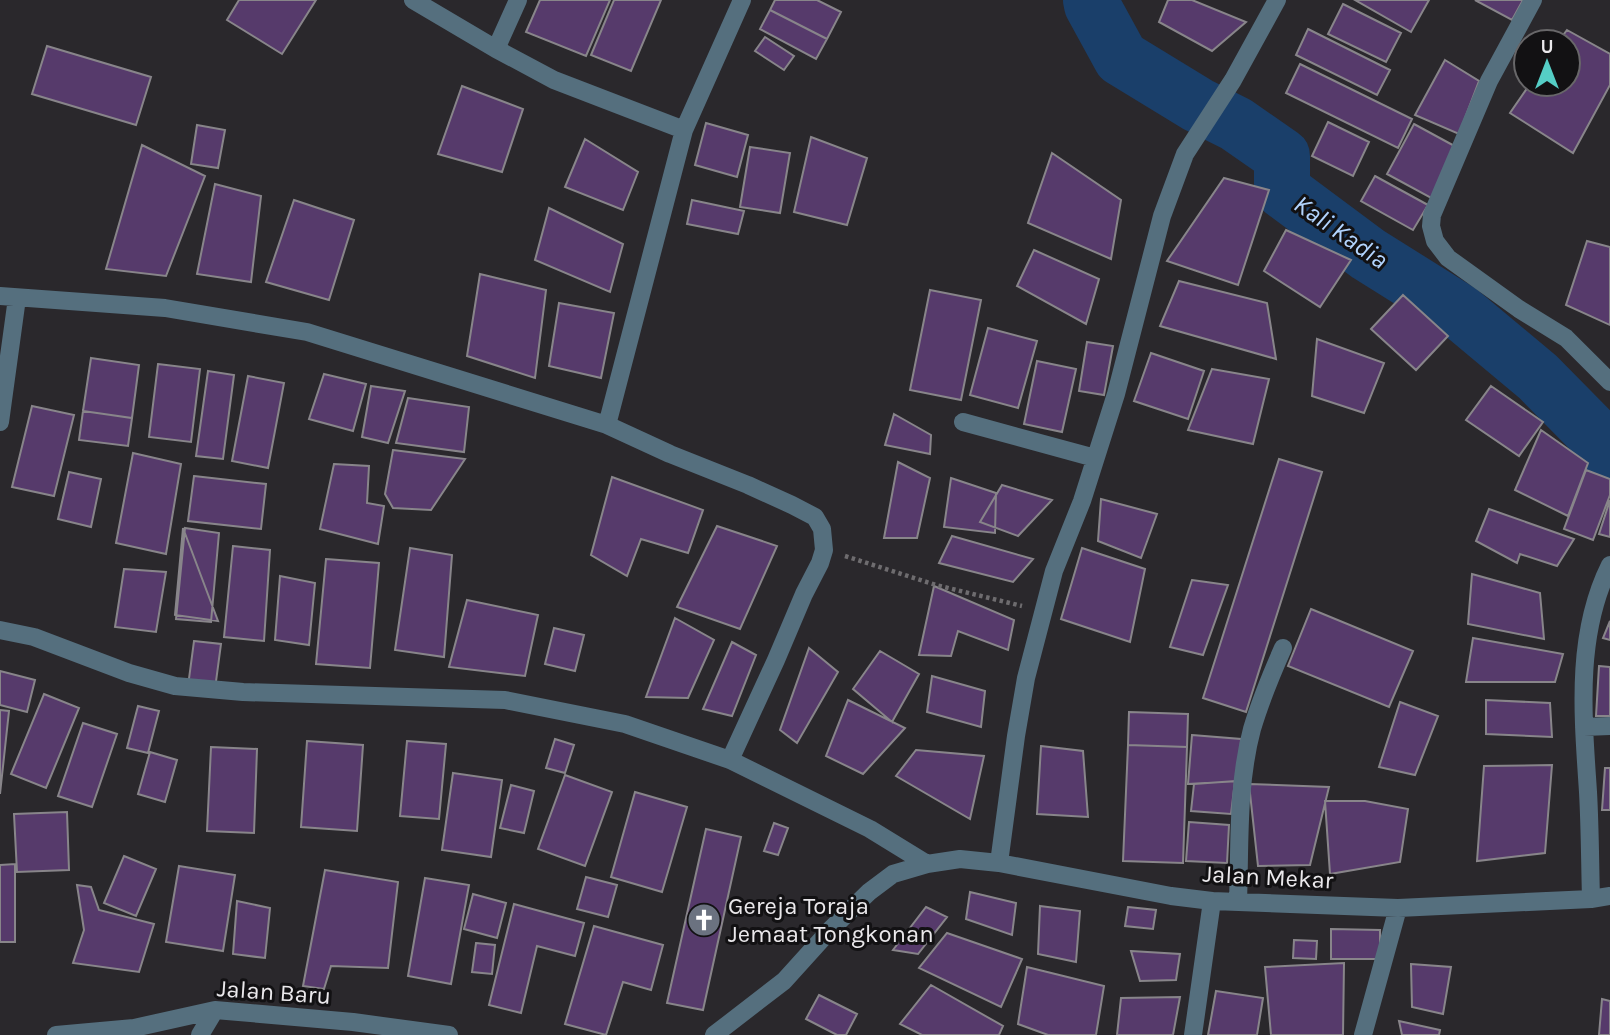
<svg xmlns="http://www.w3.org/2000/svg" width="1610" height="1035" viewBox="0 0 1610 1035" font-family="Karla,sans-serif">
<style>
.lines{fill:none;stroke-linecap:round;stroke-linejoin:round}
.river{stroke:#1a3f6a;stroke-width:56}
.building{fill:#563a6b;stroke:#88858a;stroke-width:2}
.path{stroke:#6e6c6f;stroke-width:4.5;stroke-dasharray:3.5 3.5;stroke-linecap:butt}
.street{stroke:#556f7e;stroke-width:18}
.labels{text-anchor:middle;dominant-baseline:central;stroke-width:6;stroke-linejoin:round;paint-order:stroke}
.street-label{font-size:24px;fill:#eae8eb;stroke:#121113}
.poi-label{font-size:24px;fill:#eae8eb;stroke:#121113;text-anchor:start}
.water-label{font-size:26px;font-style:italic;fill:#b2d4fe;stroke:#121113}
</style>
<rect width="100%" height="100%" fill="#2a282c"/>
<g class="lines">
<path class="river" d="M1091,0L1092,5L1121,58L1198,105L1236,124L1282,156V190L1368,254L1459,311L1538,377L1593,433L1610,465"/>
</g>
<path class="building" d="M239,0H316L282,54L227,20Z
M540,0H610L586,56L526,32Z
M614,0H661L631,71L591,55Z
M775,0H817L841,12L827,39L770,10Z
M1168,0H1192L1246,22L1212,51L1159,22Z
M1355,0H1429L1411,32Z
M1475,0H1523L1512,20Z
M1343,4L1401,33L1386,62L1328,34Z
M770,10L827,39L816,59L760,29Z
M1308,29L1390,70L1377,95L1296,55Z
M1567,30L1610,54V85L1573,153L1510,113L1530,84H1568V42H1558Z
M765,37L794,56L784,70L755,51Z
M47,46L151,77L136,125L32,94Z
M1445,60L1479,81L1459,134L1415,115Z
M1300,64L1412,119L1398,148L1286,93Z
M462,86L523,109L502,172L438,154Z
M1328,122L1369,142L1353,176L1312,156Z
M706,123L748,135L737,177L695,165Z
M1414,124L1460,149L1433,199L1387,174Z
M197,125L225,130L218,168L191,164Z
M811,137L867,158L847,225L794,212Z
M585,139L638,172L623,210L565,187Z
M142,145L205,176L166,276L106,269Z
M750,147L790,153L780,213L740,207Z
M1052,153L1121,200L1111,259L1028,223Z
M1375,176L1428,205L1413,230L1361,201Z
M1224,178L1269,190L1238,285L1167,261Z
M215,184L261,196L251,282L197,274Z
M294,200L354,220L329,300L266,282Z
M692,200L744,211L738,234L687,224Z
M549,208L623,244L610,292L535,260Z
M1286,230L1351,260L1320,307L1264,271Z
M1587,241L1610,247V325L1566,305Z
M1034,250L1099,279L1086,324L1017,286Z
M480,274L546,290L535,378L467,356Z
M1179,281L1267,303L1276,359L1160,326Z
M930,290L981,300L961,400L910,390Z
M1403,295L1448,336L1416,370L1371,329Z
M559,303L614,313L601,378L549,366Z
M988,328L1037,341L1018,408L970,395Z
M1317,339L1384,363L1364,413L1312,396Z
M1087,342L1113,346L1104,395L1079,391Z
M1151,353L1204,371L1188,419L1134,401Z
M91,358L139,365L132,418L83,411Z
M1037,361L1076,369L1062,432L1024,424Z
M158,364L200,369L191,442L149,437Z
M1212,369L1269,379L1253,444L1188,430Z
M208,371L234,375L223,459L196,456Z
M324,374L366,384L353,431L309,419Z
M248,376L284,383L268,468L232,461Z
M371,386L405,391L388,443L362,437Z
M1491,386L1543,422L1519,456L1466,420Z
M408,398L469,407L464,452L396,443Z
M32,406L74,415L54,496L12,487Z
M83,411L132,418L128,446L79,440Z
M894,414L931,435L930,454L885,445Z
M1541,430L1588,463L1568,516L1515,490Z
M393,450L465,459L431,510L393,508L385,494Z
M133,453L181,464L166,554L116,543Z
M1279,459L1322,472L1246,712L1203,698Z
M898,462L930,478L917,538H884Z
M334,464L369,466L367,503L384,506L378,544L320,529Z
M1586,470L1610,479V495L1593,540L1564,529Z
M69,472L101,479L91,527L58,519Z
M194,476L266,484L261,529L188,521Z
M612,477L703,510L688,553L641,539L627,576L591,555Z
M951,478L996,493L995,533L944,527Z
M1002,485L1052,500L1018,536L980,522Z
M1101,499L1157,514L1141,558L1098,541Z
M1610,500V537L1599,534Z
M1489,509L1574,539L1557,566L1520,554L1517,563L1476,541Z
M717,526L777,546L740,629L677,607Z
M183,528L218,621L175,615Z
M185,528L219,533L211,622L176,619Z
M952,536L1033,559L1013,582L939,563Z
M233,546L270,550L264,641L224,637Z
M410,548L452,555L444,657L395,650Z
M1082,548L1145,569L1130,642L1061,619Z
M326,559L379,563L370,668L316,664Z
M124,569L166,572L156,632L115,627Z
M1472,574L1540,593L1544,639L1468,624Z
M280,576L315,583L309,645L275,640Z
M1192,580L1228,585L1203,655L1170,647Z
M934,586L1014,620L1008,650L958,631L951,656L919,655Z
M467,600L538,615L525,676L449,667Z
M1311,609L1413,651L1389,707L1288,666Z
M675,618L714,640L688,698L646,697Z
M1610,621V640L1603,638Z
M554,628L584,635L575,671L545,664Z
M1473,638L1563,654L1555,682H1466Z
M194,641L221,644L215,689L188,686Z
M732,642L756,655L732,716L703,709Z
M809,648L838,672L797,743L780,730Z
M880,651L919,674L892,722L853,689Z
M1599,666L1610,667V716H1596Z
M0,671L35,680L27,712L0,705Z
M932,676L985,691L981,727L927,712Z
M44,694L79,708L46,788L11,774Z
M848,700L905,728L863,774L826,756Z
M1486,700L1550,703L1552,737L1486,734Z
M1400,702L1438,716L1415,775L1379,767Z
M138,706L159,711L148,753L127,748Z
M0,710L9,711L0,794Z
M1129,712L1188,714L1187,747L1128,745Z
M83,723L117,734L92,807L58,796Z
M1192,735L1241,739L1239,781L1188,784Z
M555,739L574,745L565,773L546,768Z
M307,741L363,745L357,831L301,827Z
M407,741L446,744L439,819L400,816Z
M1128,745L1187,747L1183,863L1123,861Z
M1041,746L1083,751L1088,817L1037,814Z
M211,747L257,749L254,833L207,831Z
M916,750L984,756L970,819L896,776Z
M150,752L177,760L165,802L138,794Z
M1552,765L1545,853L1477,861L1484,766Z
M1605,768H1610V810H1602Z
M453,773L502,780L491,857L442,850Z
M565,775L612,792L585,866L538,849Z
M1235,781L1231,814L1191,811L1194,784Z
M1249,784L1329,787L1310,865L1258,866Z
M511,785L534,791L524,833L500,828Z
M635,792L687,807L662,892L611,877Z
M1325,801H1365L1408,809L1400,862L1330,874Z
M67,812L69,870L17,872L14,814Z
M1189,822L1229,825L1227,863L1186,861Z
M774,823L788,828L778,855L764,851Z
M706,829L741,837L703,1010L667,1003Z
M124,856L156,869L136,916L104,903Z
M15,864V942H0V865Z
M179,866L235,875L223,951L166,942Z
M325,870L398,882L388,968L331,966L324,989L303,986Z
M586,877L617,885L608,917L577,909Z
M425,878L469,885L451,984L408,976Z
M77,885L91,887L99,910L154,924L139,972L73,963L84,930Z
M970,892L1016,903L1012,935L966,919Z
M473,894L506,903L497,938L464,929Z
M237,901L270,908L265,958L233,954Z
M514,904L584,923L575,956L537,946L521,1013L489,1005Z
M1040,906L1080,911L1076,962L1038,954Z
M926,907L947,917L918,954L893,950Z
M1128,907L1156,910L1153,929L1125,926Z
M594,926L663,945L651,990L623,982L606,1035L565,1024Z
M1331,929L1380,930V959H1331Z
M947,933L1022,959L1001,1007L919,968Z
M1294,940L1317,941L1316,959L1293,958Z
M476,943L495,945L492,974L472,972Z
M1131,951L1180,954L1176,980L1140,981Z
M1344,963L1343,1035H1271L1265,967Z
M1411,964L1451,967L1443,1014L1412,1007Z
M1027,967L1104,986L1096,1035H1048L1018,1024Z
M931,985L1003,1026L999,1035H922L900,1024Z
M1216,991L1263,998L1257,1035H1208Z
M819,995L857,1014L846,1035H837L806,1019Z
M1180,997L1173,1035H1117L1121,998Z
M1602,999L1610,1001V1035H1599Z
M1399,1021L1440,1030L1439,1035H1402Z"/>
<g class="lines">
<path class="path" d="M845,556L936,585L1022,606"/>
<path class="street" d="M413,0L496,49L554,80L684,130L607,425L670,454L748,485L792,505L815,517L822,529L824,550L820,563L804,594L776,660L730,760
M1533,0L1489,81L1432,215L1431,226L1435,241L1448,258L1519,309L1566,338L1610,382
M496,49L518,0
M684,130L742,0
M0,296L165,308L307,332L607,425
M0,422L17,298
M963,422L1095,458
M0,630L34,637L129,673L175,686L243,692L505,700L625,724L730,760L870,829L927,864
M1584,727L1610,726
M999,863L1016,736L1026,678L1054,571L1082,501L1116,394L1162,216L1185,154L1233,80L1277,0
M1591,899C1590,863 1590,827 1588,792C1583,716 1575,635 1610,565
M1238,902C1240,845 1237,785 1252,729C1260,702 1271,675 1283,648
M56,1035L134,1028L215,1010L353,1022L449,1035
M200,1035L215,1010
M714,1035L784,981L831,929L869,892L893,874L927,864L960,859L999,863L1171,896L1212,901L1398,908L1591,899L1610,896
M1193,1035L1212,901
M1363,1035L1398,908"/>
</g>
<defs>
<symbol id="church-disc" viewBox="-11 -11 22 22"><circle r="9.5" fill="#6b7280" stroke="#121113"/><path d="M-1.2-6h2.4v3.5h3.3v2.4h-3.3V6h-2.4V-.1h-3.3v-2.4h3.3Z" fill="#fff"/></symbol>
</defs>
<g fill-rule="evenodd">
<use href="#church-disc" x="685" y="901" width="38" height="38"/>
</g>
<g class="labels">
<g class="street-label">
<text transform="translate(1268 877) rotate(3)">Jalan Mekar</text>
<text transform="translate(274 992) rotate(4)">Jalan Baru</text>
</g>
<g class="poi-label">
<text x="728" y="906">Gereja Toraja<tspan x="728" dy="28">Jemaat Tongkonan</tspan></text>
</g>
<g class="water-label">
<text transform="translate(1341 232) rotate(35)">Kali Kadia</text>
</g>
</g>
<g transform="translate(1547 63)"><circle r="33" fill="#121113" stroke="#686769" stroke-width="2"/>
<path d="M0-5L12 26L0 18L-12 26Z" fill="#55cec6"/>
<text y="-10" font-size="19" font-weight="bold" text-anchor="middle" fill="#eae8eb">U</text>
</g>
</svg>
